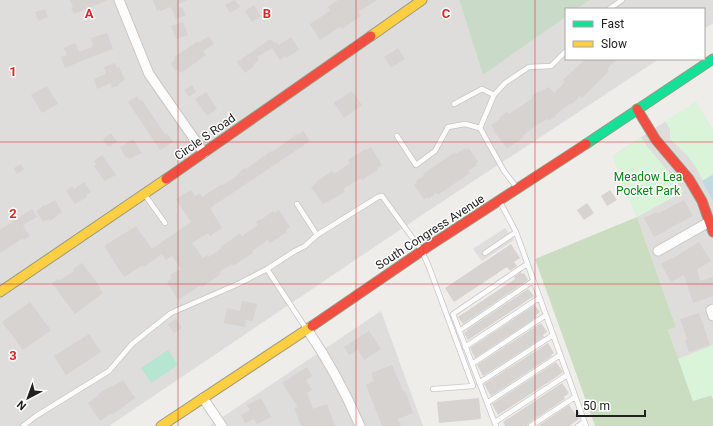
<svg xmlns="http://www.w3.org/2000/svg" width="713" height="426" viewBox="0 0 713 426" font-family="Roboto,sans-serif">
<style>
.residential{fill:#dedddb}
.forest{fill:#cbddc0}
.cemetery{fill:#c9dac9}
.park{fill:#d9f4d9}
.pitch{fill:#b6e5d1}
.parking{fill:#dfdedd}
.water{fill:#bfdae2}
.building{fill:#d6d3d1}
.lines{fill:none;stroke-linecap:round;stroke-linejoin:round}
.lane-casing{stroke:#c8c7c6;stroke-width:6}
.street-casing{stroke:#c8c7c6;stroke-width:11}
.fast-casing{stroke:#989982;stroke-width:11}
.slow-casing{stroke:#989982;stroke-width:11}
.jam-casing{stroke:#989982;stroke-width:11}
.lane{stroke:#fdfcfc;stroke-width:4.5}
.street{stroke:#fdfcfc;stroke-width:9}
.fast{stroke:#16e098;stroke-width:9}
.slow{stroke:#ffcf43;stroke-width:9}
.jam{stroke:#f24e42;stroke-width:9}
.grid{fill:none;stroke:#d62828;stroke-width:1;stroke-opacity:0.55}
.labels{text-anchor:middle;dominant-baseline:central;stroke-width:3;stroke-linejoin:round;paint-order:stroke}
.street-label{font-size:12px;fill:#212121;stroke:#fff}
.park-label{font-size:12px;fill:#0d8116;stroke:#fff}
.grid-label{font-size:13px;text-anchor:middle;font-weight:bold;fill:#d62828;stroke:#fff;stroke-width:3;stroke-linejoin:round;paint-order:stroke}
</style>
<rect width="100%" height="100%" fill="#efedea"/>
<path class="residential" d="M0,0H459L483,75L566,17V59H659L425,213L109,426H0Z
M590,0H713V23L704,29V9H577Z
M696,102L713,130V395L693,401L668,330L676,327L637,217L613,156L641,137Z
M381,311L423,426H209Z"/>
<path class="forest" d="M637,217L676,327L668,330L693,400L711,395L713,399V426H595L535,259Z"/>
<path class="cemetery" d="M459,0H590L577,9H566V17L483,75Z"/>
<path class="park" d="M696,102L713,130V174L703,181L696,167L686,154L670,139V129L665,121Z
M641,137L647,146L677,182L683,192L637,217L613,156Z
M713,345V395L693,401L678,359Z"/>
<path class="pitch" d="M168,350L178,365L151,383L141,368Z"/>
<path class="parking" d="M505,228L514,240L482,261L473,249Z"/>
<path class="water" d="M713,175V201L702,181Z"/>
<path class="building" d="M70,0H108L74,14L71,8L73,7Z
M153,0H187L178,4L179,8L182,7L186,15L176,19L171,7L160,11V10L157,11Z
M234,0H235L240,7L230,13L225,5Z
M338,0H377L358,12L361,16L342,29L341,26L320,40L310,24L330,11L328,7Z
M254,5L261,16L252,22L245,11Z
M45,9L48,17L38,21L35,12Z
M183,22L188,35L176,39L171,26Z
M107,33L113,49L94,56L65,68L61,57L67,55L64,48L68,47L67,46L75,43L79,52L92,47V46L93,45L91,38Z
M209,36L214,44L203,51L206,55L181,73L178,70L176,71L171,64L175,59L174,57L197,42L198,43Z
M291,37L299,50L286,58L285,56L280,60L272,48L257,57L259,60L253,65L254,66L245,73L237,62L269,40H272L274,43L276,42L279,45Z
M398,48L405,59L391,68L384,57Z
M585,59H617L607,69L609,71L582,98L580,96L572,104L571,103L555,115L556,116L548,121L547,119L537,125L522,136L523,138L507,148L493,130L494,129L491,125L500,119L499,118L507,112L509,114L533,98L532,96L539,91L540,92L549,87L554,93L565,82L563,80Z
M115,63L117,68L119,67L125,80L118,84L119,85L112,88L111,83L97,89L94,79L106,74L104,67Z
M192,85L196,92L189,97L184,90Z
M47,86L58,104L42,113L31,95Z
M352,91L362,105L344,118L334,103Z
M206,92L217,109L207,116L195,99Z
M137,96L140,101L142,100L165,134L167,133L173,142L160,150L128,102Z
M303,131L310,141L210,208L222,228L210,236L208,233L192,243L203,258L207,255L209,257L222,248L221,247L240,233L242,236L258,225L256,222L263,218L273,211L274,213L279,210L290,227L286,230L287,232L270,243L268,240L252,251L253,253L233,266L232,264L219,272L221,274L202,287L201,285L178,300L167,282L172,278L170,275L181,269L172,256L166,260L162,254L144,267L143,265L124,277L104,246L136,226L152,249L191,222L176,199L191,190L195,196L200,193L202,197L222,184L223,185L237,176L236,175L245,168L246,169L271,151L272,152L297,134L298,135Z
M111,133L117,142L108,147L103,139Z
M133,139L142,153L129,159L128,157L126,158L120,147Z
M371,147L382,165L377,168L378,170L362,180L361,178L343,189L345,192L323,204L311,187L317,183L316,182L332,171L334,174L350,163L348,160L365,149L366,150Z
M465,148L466,150L469,148L478,162L475,164L477,165L468,171L470,173L438,195L436,193L428,199L427,197L424,199L414,185L417,183L416,181L424,176L423,174L455,152L456,154Z
M102,155L116,175L104,181L94,166L96,164L94,161Z
M21,164L24,169L17,174L14,168Z
M84,182L91,192L86,195L87,197L75,204L66,191L72,186L74,189Z
M610,190L617,200L607,206L601,196Z
M55,200L62,212L50,221L49,219L43,222L36,211L44,205L45,206Z
M684,200L693,216L666,230V231L654,237L644,218L656,212L657,214Z
M587,203L594,213L584,220L577,210Z
M32,209L37,217L23,225L30,236L24,240L23,238L0,253V230Z
M699,242L711,261L697,269L700,281L713,277V296L693,303L684,275L671,282L661,264L671,258L672,259Z
M511,244L520,258L514,262L517,266L510,271L507,267L454,302L445,288Z
M82,263L100,287L99,288L103,293L75,314L52,283L58,279L59,281L74,271L73,269Z
M521,272L522,274L524,273L528,280L463,324L458,317L515,279L514,277Z
M528,289L534,296L468,340L464,333L467,331V330Z
M242,301L257,304L253,321L246,320L245,327L224,323L227,308L240,311Z
M30,302L51,330L23,350L2,322Z
M535,305L540,312L536,315L537,317L475,358L470,348Z
M699,313L710,345L689,352L685,340L687,339L680,319Z
M176,319L182,328L174,333L168,324Z
M541,323L547,332L543,335L544,337L483,376L477,365Z
M369,331L381,349L364,360L358,350L349,355L344,347Z
M89,334L101,352L66,375L54,356Z
M548,343L554,353L551,355L552,356L491,396L484,384Z
M556,362L563,372L558,376L498,415L492,404Z
M392,365L403,391H405L413,413L398,419L401,426H382L366,385L374,381L371,373Z
M307,367L312,376L306,380L312,390L307,393L313,409L327,404L335,426H301L294,408L298,407L282,383Z
M123,380L135,398L125,405V406L112,415L111,413L100,421L88,403L99,395L98,394L106,389L111,386L112,387Z
M562,383L569,393L564,397L565,399L529,423L527,426H505L503,422Z
M261,398L271,417L257,424L254,419L245,423L241,415L250,410L247,405Z
M479,398L481,419L439,423L437,402Z
M569,405L579,419L569,426H538Z"/>
<g class="lines">
<defs>
<path id="lane" d="M609,9L622,0
M454,104L482,89L494,95
M480,128L504,171L517,188
M397,136L416,165L435,151L448,127L465,124L480,128L494,95L505,83L529,67L551,66L566,51
M145,195L165,223
M500,202L507,215L516,232L586,426
M297,204L317,235
M485,253L516,232
M267,269L305,327
M459,331L533,281
M465,347L539,298
M472,364L546,315
M479,383L553,335
M487,403L560,355
M495,422L567,375
M23,426L36,416L109,371L132,344L171,313L238,284L267,269L295,251L305,246L317,235L378,197L382,196L422,251L429,267L473,386L433,389
M496,426L453,314L527,264
M531,426L575,397
M578,426L584,422"/>
<path id="street" d="M119,0L149,74L204,153
M658,251L709,222
M713,309L711,310L713,316
M307,329C328,360 345,391 360,426
M203,398L222,426"/>
<path id="fast" d="M586,144L713,59"/>
<path id="slow" d="M371,36L422,0
M0,292L166,179
M161,426L312,326"/>
<path id="jam" d="M637,109L656,140L689,179L702,201L713,232
M166,179L371,36
M312,326L426,248L586,144"/>
</defs>
<use href="#lane" class="lane-casing"/>
<use href="#street" class="street-casing"/>
<use href="#fast" class="fast-casing"/>
<use href="#slow" class="slow-casing"/>
<use href="#jam" class="jam-casing"/>
<use href="#lane" class="lane"/>
<use href="#street" class="street"/>
<use href="#fast" class="fast"/>
<use href="#slow" class="slow"/>
<use href="#jam" class="jam"/>
</g>
<path class="grid" d="M178,0V426M356,0V426M535,0V426M0,142H713M0,284H713"/>
<g class="labels">
<g class="street-label">
<text transform="translate(205 137) rotate(-35)">Circle S Road</text>
<text transform="translate(430 232) rotate(-33)">South Congress Avenue</text>
</g>
<g class="park-label">
<text x="648" y="177">Meadow Lea<tspan x="648" dy="14">Pocket Park</tspan></text>
</g>
</g>
<g class="grid-label">
<text x="89" y="18">A</text>
<text x="267" y="18">B</text>
<text x="446" y="18">C</text>
<text x="13" y="76">1</text>
<text x="13" y="218">2</text>
<text x="13" y="360">3</text>
</g>
<rect x="565" y="8" width="140" height="52" fill="#ffffff" stroke="#a6a6a6"/>
<rect x="573" y="21" width="20" height="6" fill="#16e098" stroke="#a6a6a6"/>
<text x="601" y="28" font-size="12" fill="#212121">Fast</text>
<rect x="573" y="41" width="20" height="6" fill="#ffcf43" stroke="#a6a6a6"/>
<text x="601" y="48" font-size="12" fill="#212121">Slow</text>
<g transform="translate(28 398) rotate(221)" stroke="#ffffff" stroke-width="3" paint-order="stroke">
<path d="M0-3L7 15L0 10L-7 15Z" fill="#212121"/>
<text y="-6" font-size="11" font-weight="bold" text-anchor="middle" fill="#212121">N</text>
</g>
<path d="M577 410v6h68v-6" fill="none" stroke="#212121" stroke-width="2"/>
<text x="583" y="410" font-size="12" fill="#212121" stroke="#ffffff" stroke-width="3" paint-order="stroke">50 m</text>
</svg>
